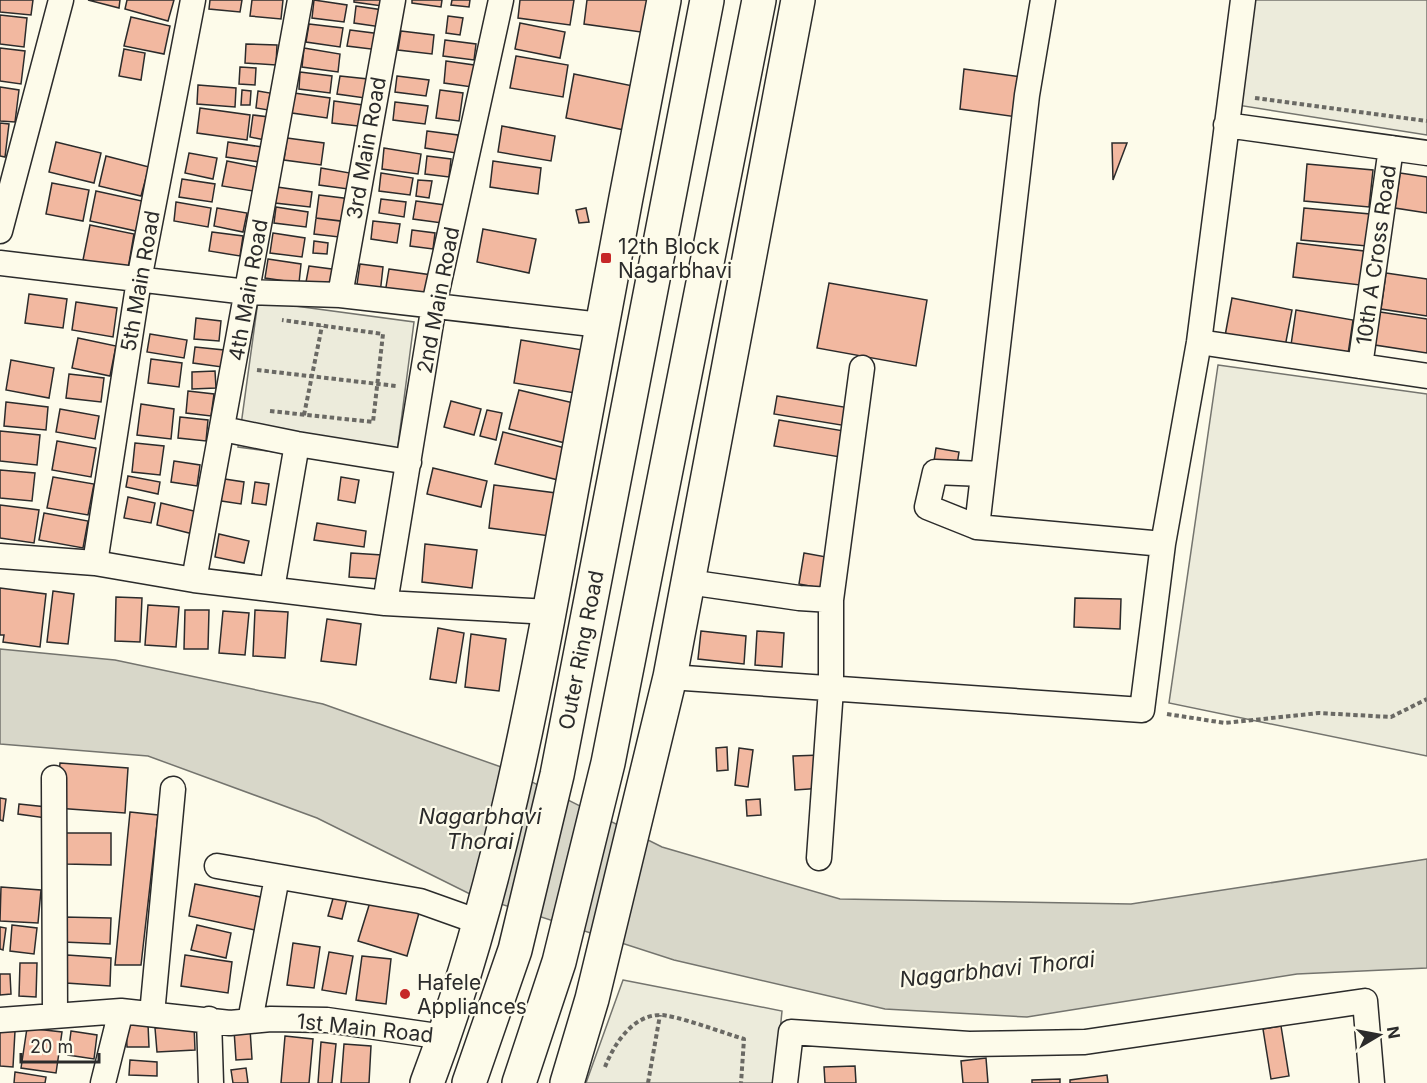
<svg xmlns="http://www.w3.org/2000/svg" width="1427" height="1083" viewBox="0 0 1427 1083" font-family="Inter,sans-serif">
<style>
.green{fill:#ecebdb;stroke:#74746e;stroke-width:1.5}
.water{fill:#d8d7c9;stroke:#74746e;stroke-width:1.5}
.building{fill:#f2b8a0;stroke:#2b2b2b;stroke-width:1.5}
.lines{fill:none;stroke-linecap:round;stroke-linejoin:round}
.street-casing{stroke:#2b2b2b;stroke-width:27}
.secondary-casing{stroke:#2b2b2b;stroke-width:36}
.highway-casing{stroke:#2b2b2b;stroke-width:36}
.path{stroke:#6a6964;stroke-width:4;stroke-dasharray:4.5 3;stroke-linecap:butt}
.street{stroke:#fdfbea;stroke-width:24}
.secondary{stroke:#fdfbea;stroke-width:33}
.highway{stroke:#fdfbea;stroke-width:33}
.poi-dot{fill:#c62828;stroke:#fdfbea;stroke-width:2}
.labels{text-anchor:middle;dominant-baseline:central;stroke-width:4.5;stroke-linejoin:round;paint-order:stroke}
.street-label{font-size:21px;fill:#2b2b2b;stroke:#fdfbea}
.poi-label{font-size:21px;fill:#2b2b2b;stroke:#fdfbea;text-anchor:start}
.water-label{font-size:22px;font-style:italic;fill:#2b2b2b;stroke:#fdfbea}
</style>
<rect width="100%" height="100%" fill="#fdfbea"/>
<path class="green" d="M1253,0H1427V135L1237,105Z
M258,301L414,322L395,468L238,447Z
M1218,365L1427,394V756L1169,703Z
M623,980L782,1011L775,1083H586Z"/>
<path class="water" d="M0,649L115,660L323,704L504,768L662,847L840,899L1131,904L1427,859V968L1297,974L1027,1017L885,1009L674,960L470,894L317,818L148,756L0,744Z"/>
<path class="building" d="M0,0H33L31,15L0,12Z
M88,0H120L119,8Z
M127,0H174L168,21L125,9Z
M210,0H242L240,12L209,9Z
M252,0H283L281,19L250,16Z
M314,0L347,5L344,22L312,18Z
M354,0H383L382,6L354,2Z
M412,0H442L441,7L412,3Z
M452,0H470L469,7L451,5Z
M520,0H574L570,25L518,18Z
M587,0H652L648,33L584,24Z
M356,6L383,10L381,27L354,23Z
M0,15L27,18L24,47L0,44Z
M448,16L463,18L460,35L446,33Z
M131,17L170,26L164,54L124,46Z
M520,23L565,32L560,58L515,49Z
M309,24L343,28L340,47L306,42Z
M350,30L381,34L379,50L347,46Z
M401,31L434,35L432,54L398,50Z
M445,40L476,44L474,60L443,56Z
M246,44L277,45L276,65L245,63Z
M0,48L25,51L21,84L0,81Z
M304,48L340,54L338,72L302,67Z
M124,49L145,53L141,80L119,76Z
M516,56L568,65L563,97L510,88Z
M446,61L474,65L472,87L444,83Z
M240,67L256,68L255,85L239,84Z
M964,69L1022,77L1017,117L960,109Z
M300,72L332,76L330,93L299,89Z
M574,74L638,87L629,131L566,118Z
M340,76L368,79L365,98L337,94Z
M397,76L429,80L426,96L395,92Z
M198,85L236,88L235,107L197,104Z
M0,87L19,90L15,122L0,121Z
M242,90L251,91L250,105H241Z
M440,90L463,93L459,121L436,118Z
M258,91L270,93L268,110L256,108Z
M294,93L330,98L327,118L292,113Z
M334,101L370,106L367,127L332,123Z
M395,102L428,106L425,124L393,120Z
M200,108L250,115L247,140L197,133Z
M253,115L269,117L265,140L250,137Z
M0,123L9,124L5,157L0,156Z
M502,126L555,136L551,161L498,152Z
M427,131L458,135L456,153L425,148Z
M287,138L324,143L321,165L284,160Z
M56,142L101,153L94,183L49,172Z
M228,142L262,147L260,162L226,157Z
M1112,143H1127L1113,180Z
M384,148L421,154L418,174L382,169Z
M189,153L217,158L213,179L185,173Z
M106,156L149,167L141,196L99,186Z
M427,156L451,159L449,177L425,174Z
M227,161L257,167L253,191L222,186Z
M493,161L541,168L538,194L490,187Z
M1307,164L1373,170L1369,207L1304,201Z
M321,168L350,173L348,189L319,185Z
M381,173L413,178L410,195L379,191Z
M1400,173L1427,177V213L1395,208Z
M182,179L215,184L212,202L179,197Z
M418,180L432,181L429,198L416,196Z
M52,183L89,190L83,221L46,214Z
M277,187L312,192L310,207L275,203Z
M96,191L142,201L136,231L90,221Z
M319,195L351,199L347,222L316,218Z
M381,199L406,202L404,217L379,213Z
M416,201L445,205L442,223L413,219Z
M176,202L211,208L208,227L174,221Z
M276,207L308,212L306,227L274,223Z
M217,208L247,213L243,232L214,226Z
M586,208L589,222L579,223L576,210Z
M1304,208L1370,214L1367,246L1301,240Z
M316,218L341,221L339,237L314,234Z
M373,221L400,224L397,243L371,239Z
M90,225L134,234L128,269L83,260Z
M483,229L536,239L529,273L477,262Z
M412,230L435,233L433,249L410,246Z
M212,232L243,236L240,256L209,251Z
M273,233L305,238L302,257L270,253Z
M314,241L328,243L327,254L313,253Z
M1297,243L1364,251L1360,285L1293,277Z
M268,259L301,264L299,283L265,278Z
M360,264L383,267L380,294L356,291Z
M309,266L339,270L336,286L306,282Z
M389,269L432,275L429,299L385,293Z
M1386,273L1427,279V316L1381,309Z
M829,283L927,300L916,366L817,348Z
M29,294L67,299L63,328L25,323Z
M1232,298L1292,310L1285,347L1225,336Z
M76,302L117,308L113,337L72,330Z
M1296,310L1353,320L1348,354L1291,345Z
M1380,312L1427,319V353L1375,345Z
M196,318L221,321L219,341L194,339Z
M150,334L187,340L184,358L147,352Z
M78,338L116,346L110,376L72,368Z
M521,340L583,350L575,393L514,383Z
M195,347L224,350L222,367L193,363Z
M151,359L182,363L179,387L148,383Z
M11,360L54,368L49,398L6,390Z
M215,371L216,388L192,389V372Z
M69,374L104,378L101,402L66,398Z
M519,390L582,405L573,445L509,429Z
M188,391L214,394L211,416L186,413Z
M777,396L850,408L847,426L774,414Z
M451,401L481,409L474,435L444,427Z
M6,402L48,407L46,430L4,426Z
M141,404L174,409L171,439L137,435Z
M60,409L99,416L95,439L56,432Z
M487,410L502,413L496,440L480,436Z
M180,417L208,420L206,441L178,438Z
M779,420L850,432L846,458L774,446Z
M0,431L40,435L37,465L0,461Z
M503,432L565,448L558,480L495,464Z
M57,441L96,448L91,477L52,470Z
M135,443L164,446L160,475L132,472Z
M936,448L959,452L957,465L934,461Z
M174,461L200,465L197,486L171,482Z
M433,468L487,481L481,507L427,494Z
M0,470L35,473L32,501L0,498Z
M128,476L160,482L158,494L126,487Z
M53,477L94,484L88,515L47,508Z
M341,477L359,480L355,503L338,500Z
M218,478L244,482L241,504L215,500Z
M255,482L269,484L266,505L252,503Z
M494,485L556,493L550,536L489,528Z
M128,497L155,503L151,523L124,518Z
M161,503L198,512L193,534L157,525Z
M0,505L39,510L34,543L0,538Z
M44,513L88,521L83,548L39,540Z
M317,523L366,531L364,547L314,540Z
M219,534L249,541L244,563L215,557Z
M425,544L477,550L472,588L422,582Z
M351,553L382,555L381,579L349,577Z
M804,553L832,558L826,589L799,584Z
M0,588L46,594L40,647L3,642L4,635H0Z
M53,591L74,594L68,644L47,642Z
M116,597L142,598L140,642L115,641Z
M1075,598L1121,599L1120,629L1074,627Z
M148,605L179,607L176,647L145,645Z
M185,610H209L208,649H184Z
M255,610L288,612L285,658L253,656Z
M223,611L249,613L245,655L219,653Z
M327,619L361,624L356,665L321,661Z
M438,628L464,633L456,683L430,679Z
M701,631L746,636L744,664L698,659Z
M757,631L784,633L782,667L755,665Z
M471,634L506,639L499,691L465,687Z
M727,747L728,770L717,771L716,748Z
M739,748L753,750L748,787L735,785Z
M821,755L823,788L795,790L793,756Z
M60,763L128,768L125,813L56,808Z
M0,798L6,799L3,821L0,820Z
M760,799L761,815L747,816L746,800Z
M19,804L47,807L46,818L18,814Z
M130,812L158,815L141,965H115Z
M65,833H111V865L65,864Z
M195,884L266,898L259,931L189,916Z
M1,887L41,890L38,923L0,921Z
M334,895L347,899L342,919L328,916Z
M371,899L419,913L407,956L358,941Z
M63,917L111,918L110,944L63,942Z
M12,925L37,928L34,954L10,951Z
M197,925L231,933L226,958L191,950Z
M0,927L6,928L3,950L0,949Z
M293,943L320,947L314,988L287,985Z
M329,952L353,956L346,994L322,990Z
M67,955L111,958L110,986L66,983Z
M185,955L232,962L228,993L181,986Z
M362,956L391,959L386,1004L356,1000Z
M20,963H37L36,997L19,996Z
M0,974H10L11,994L0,995Z
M148,1024L149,1047H127L126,1025Z
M194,1025L195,1050L157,1052L155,1028Z
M1281,1026L1289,1076L1271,1079L1263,1029Z
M27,1028L62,1032L56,1073L21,1068Z
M250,1029L252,1059L236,1060L234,1030Z
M0,1030L15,1031L13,1067L0,1066Z
M71,1031L97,1035L94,1059L68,1055Z
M285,1036L313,1039L309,1083H281Z
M321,1042L336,1044L332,1083H318Z
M344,1044L371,1046L369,1083H341Z
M986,1058L988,1083H963L961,1061Z
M130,1060L157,1062V1076L129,1075Z
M855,1066L856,1083H825L824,1067Z
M246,1068L248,1083H233L231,1070Z
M15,1072L46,1077L45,1083H14Z
M1107,1075L1108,1083H1070V1080Z
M1060,1079V1083H1032V1080Z"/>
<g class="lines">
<defs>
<path id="street" d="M1043,0L1027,95L977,527L1163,544
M1226,125L1427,153
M0,231L61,0
M0,263L247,292L340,295L601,325
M340,295L393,0
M1199,342L1427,376
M1360,366L1391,148
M223,429L297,444L409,462
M977,527L927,507L935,472L983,474
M0,556L95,563L194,580L385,603L550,612
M95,563L139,280L193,0
M194,580L300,0
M688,582L799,598L831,600L862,368
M272,589L297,444
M385,603L434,305L501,0
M670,677L1142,710L1163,544L1199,342L1243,0
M54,778L55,1016
M819,858L831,689V600
M217,866L420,901L479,922
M152,1014L173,789
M209,1019L211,1083
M0,1020L121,1011L230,1023L271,1019L327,1020L444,1037
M250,1021L277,877
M103,1083L121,1011
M785,1083L791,1032L969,1044L1085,1042L1365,1001L1372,1083"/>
<path id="secondary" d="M427,1083C499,893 535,692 571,493C601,329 632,164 664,0
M567,1083L592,999L670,677L798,0"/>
<path id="highway" d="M469,1083L515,950L557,775L707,0
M519,1083L559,962L608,763L759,0"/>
</defs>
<use href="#street" class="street-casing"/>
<use href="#secondary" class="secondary-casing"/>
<use href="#highway" class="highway-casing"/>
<path class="path" d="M1255,98L1427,121
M257,370L396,386
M270,411L373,422L383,334L282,320
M304,415L322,326
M1167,714L1225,723L1319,713L1391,717L1427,699
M605,1067C614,1044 632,1016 659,1015C673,1014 727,1034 744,1039L741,1083
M648,1083L660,1015"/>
<use href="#street" class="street"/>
<use href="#secondary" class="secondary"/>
<use href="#highway" class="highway"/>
</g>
<g class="poi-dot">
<rect x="600" y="252" width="12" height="12" rx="3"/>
<circle cx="405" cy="994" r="6"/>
</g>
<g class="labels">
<g class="street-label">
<text transform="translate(366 148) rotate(-80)">3rd Main Road</text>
<text transform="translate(1376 255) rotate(-82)">10th A Cross Road</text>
<text transform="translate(140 281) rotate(-80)">5th Main Road</text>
<text transform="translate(248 290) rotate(-80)">4th Main Road</text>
<text transform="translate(438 300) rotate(-79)">2nd Main Road</text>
<text transform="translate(581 650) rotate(-79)">Outer Ring Road</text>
<text transform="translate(365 1028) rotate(6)">1st Main Road</text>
</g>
<g class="poi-label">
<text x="618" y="246">12th Block<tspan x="618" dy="24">Nagarbhavi</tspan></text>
<text x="417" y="982">Hafele<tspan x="417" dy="24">Appliances</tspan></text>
</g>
<g class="water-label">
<text x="480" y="816">Nagarbhavi<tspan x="480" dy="25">Thorai</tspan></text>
<text transform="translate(997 969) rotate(-6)">Nagarbhavi Thorai</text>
</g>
</g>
<g transform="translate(1379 1035) rotate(80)" stroke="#fdfbea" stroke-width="4.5" paint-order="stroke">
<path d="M0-4.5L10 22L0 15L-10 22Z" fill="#2b2b2b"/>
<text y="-9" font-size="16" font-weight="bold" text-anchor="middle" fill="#2b2b2b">N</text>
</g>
<path d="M21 1053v9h78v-9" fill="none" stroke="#2b2b2b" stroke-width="3"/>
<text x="30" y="1053" font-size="18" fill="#2b2b2b" stroke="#fdfbea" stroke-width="4.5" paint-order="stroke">20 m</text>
</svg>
